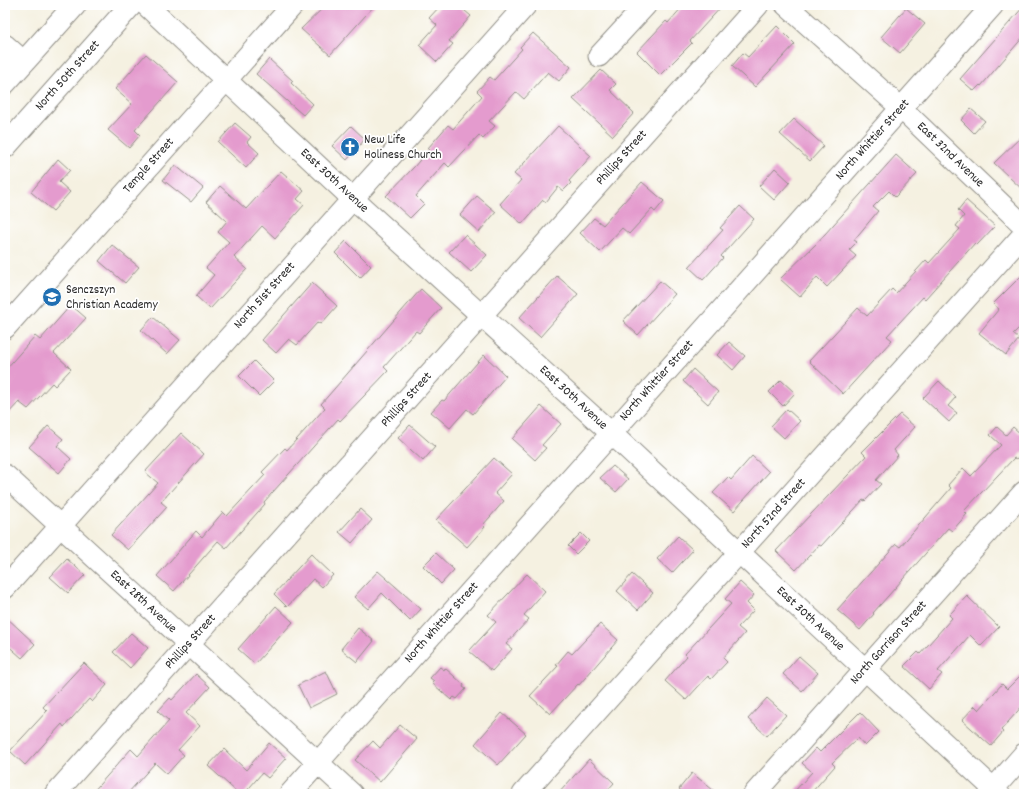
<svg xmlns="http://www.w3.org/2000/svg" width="1029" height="799" viewBox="0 0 1029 799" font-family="Dekko,sans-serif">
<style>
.building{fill:#e49bce}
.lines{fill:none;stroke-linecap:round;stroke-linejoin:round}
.minor-casing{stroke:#908e86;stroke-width:23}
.major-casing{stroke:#908e86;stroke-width:24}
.minor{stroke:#fff;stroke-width:21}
.major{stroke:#fff;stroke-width:22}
.labels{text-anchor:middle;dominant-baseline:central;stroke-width:3.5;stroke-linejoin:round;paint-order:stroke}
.street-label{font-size:13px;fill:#2b2b2b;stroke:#fff}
.poi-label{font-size:13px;fill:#2b2b2b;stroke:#fff;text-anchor:start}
</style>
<rect width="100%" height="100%" fill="#fff"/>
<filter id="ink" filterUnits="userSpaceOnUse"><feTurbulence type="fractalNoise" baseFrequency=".025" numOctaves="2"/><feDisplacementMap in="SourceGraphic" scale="8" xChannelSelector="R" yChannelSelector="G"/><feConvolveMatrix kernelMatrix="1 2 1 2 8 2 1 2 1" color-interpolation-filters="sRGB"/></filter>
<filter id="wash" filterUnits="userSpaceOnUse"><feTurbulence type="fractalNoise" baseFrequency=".012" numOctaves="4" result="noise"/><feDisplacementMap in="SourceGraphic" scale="16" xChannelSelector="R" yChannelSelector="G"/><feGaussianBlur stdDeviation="0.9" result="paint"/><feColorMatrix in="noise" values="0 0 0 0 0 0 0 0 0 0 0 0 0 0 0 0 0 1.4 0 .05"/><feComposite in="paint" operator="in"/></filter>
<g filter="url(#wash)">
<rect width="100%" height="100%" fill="#f5f1e1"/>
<g id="blocks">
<path class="building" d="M326,5H375L330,55L301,29Z
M441,5H458L471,16L449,41L453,44L437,62L419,45L437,25L429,18Z
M684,5H723L690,41L692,43L660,75L637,52L666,21L668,23Z
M1024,6V36L981,86L980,85L974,91L960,79Z
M906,8L925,24L900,53L881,37Z
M777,26L795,44L755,87L732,66L743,53L748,57Z
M533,33L571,67L559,81L548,72L524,99L516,92L489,121L495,126L483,139L479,135L449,167L445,163L416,196L424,204L410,218L386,196L414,167L429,149L428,148L448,125L453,129L482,96L477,91L490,77L494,80L522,49L520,47Z
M146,54L178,82L135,130L140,135L129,148L108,130L132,104L115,89Z
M269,59L293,81L291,83L313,104L303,115L256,74Z
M601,70L616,84L610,90L634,113L613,136L573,99Z
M971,109L985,121L974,133L961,120Z
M794,119L824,146L810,161L780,134Z
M235,123L251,137L247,142L259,153L246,168L218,142Z
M351,126L365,139L347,160L332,146Z
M558,126L591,156L569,181L571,183L563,191L558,187L546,202L543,200L522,224L500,204L521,180L514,174Z
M1024,134V191L994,163Z
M896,155L917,174L895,197L889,191L873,207L878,211L854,240L857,242L849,250L856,256L827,287L817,277L800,297L780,279L816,244Z
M58,159L70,170L59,182L70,192L53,211L31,192Z
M175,165L203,188L191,202L163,180Z
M775,168L790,182L774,200L759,186Z
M281,171L304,191L297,199L304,205L275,238L262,226L234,257L247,269L210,309L196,296L214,275L206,268L229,242L218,232L227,221L206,202L220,186L246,209Z
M642,182L664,201L655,212L652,209L629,234L622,228L600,252L580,233L594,218L603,225Z
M477,196L496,212L479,232L460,215Z
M966,200L995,226L977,245L975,243L925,299L923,297L887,336L892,340L843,394L809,361L858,308L867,316L892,289L896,293L926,260L929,263L960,229L956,226L964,216L958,210Z
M740,206L754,219L721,256L723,258L703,280L689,267L723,230L720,228Z
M465,235L487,255L471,272L449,252Z
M346,241L371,266L360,278L335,253Z
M112,245L139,267L125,283L99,261Z
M1024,273V323L1013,334L1019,339L1006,355L979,333L999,309L993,304Z
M557,276L578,294L540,337L519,318Z
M660,281L675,294L638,335L623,321Z
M312,283L337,306L321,324L318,322L297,345L289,339L276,353L262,340Z
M421,289L441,308L419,333L416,331L384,367L388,371L340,421L338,419L264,502L265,504L226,548L218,541L174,591L157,576L196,531L202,537L223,512L227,516L265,475L262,472L285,448L287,450L325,408L321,404Z
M71,305L86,318L54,353L71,369L55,386L52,383L28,409L19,402L5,417V370L35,336L40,340Z
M153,317L180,340L167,354L141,330Z
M729,342L745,356L733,370L717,355Z
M484,355L506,376L473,414L467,409L450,428L431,412L442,400L444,401Z
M254,361L274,381L259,396L239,376Z
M693,369L718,392L708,404L683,381Z
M781,380L795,393L783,406L769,392Z
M939,381L956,397L948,406L957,413L949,422L923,398Z
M541,406L561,424L542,445L546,448L535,460L512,439Z
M787,409L800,421L784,438L771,426Z
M900,414L915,427L894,450L898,455L876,480L881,484L865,501L863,500L821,546L819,545L796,570L776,551L866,456L862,452Z
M410,425L435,447L423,461L398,438Z
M48,426L63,439L57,446L71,459L59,473L29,447Z
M997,427L1006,435L1013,427L1024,437V451L1016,459L1014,458L964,511L967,514L952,531L948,528L873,613L874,614L860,630L837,610L896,544L900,547L951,488L948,485L963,468L971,476L1001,445L990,435Z
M181,433L204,454L161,502L167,507L128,550L111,535L158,483L145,472Z
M752,456L769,472L734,511L713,493L728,477L731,480Z
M494,458L512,474L495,493L504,501L483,525L485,527L467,547L436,520Z
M613,466L628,479L616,492L600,478Z
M360,509L372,520L352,543L339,532Z
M581,533L589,541L576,554L568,546Z
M678,536L693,550L672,573L657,559Z
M436,553L454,570L441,584L423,566Z
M311,554L333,575L322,587L313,579L287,607L274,594Z
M67,559L85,575L68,593L50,577Z
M378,571L421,609L410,621L382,593L368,609L354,597Z
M527,574L545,591L524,615L529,619L506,644L512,649L492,671L469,651L496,622L488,615Z
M632,574L653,593L638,610L617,591Z
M740,582L754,595L747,603L754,610L738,627L745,633L723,658L727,662L711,679L708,676L686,700L665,681L687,656L685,654L731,604L725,599Z
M967,596L999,627L981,646L970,635L938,671L942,674L929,689L904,666L918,652L920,654L952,618L949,615Z
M276,606L293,622L255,664L238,649Z
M5,616L35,644L22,658L5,643Z
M600,624L618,640L579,685L578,684L550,714L530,696L558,666L556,665L568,651L572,654Z
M358,628L374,641L357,662L341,649Z
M131,633L148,648L130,668L113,652Z
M799,656L818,673L802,691L783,674Z
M84,663L107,685L92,702L89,699L64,727L62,724L25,765L10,751L47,711L43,707Z
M440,667L444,670L445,668L464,685L463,687L466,689L457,699L454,697L451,700L432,683L434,681L430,678Z
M326,671L337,694L309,708L298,685Z
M1024,672V704L1001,730L1003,732L991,746L962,720L975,706L979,710L1002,684L1007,689Z
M196,674L210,687L186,713L200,726L178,750L184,755L167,774L155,763L127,794H91L131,749L138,756L169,721L158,711L170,698L172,700Z
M767,698L786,715L767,736L748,719Z
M860,712L879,732L865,746L858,738L832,763L835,766L810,794H792L812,772L802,763L816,748L820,752Z
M502,713L526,734L498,765L475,744Z
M400,725L417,739L380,782L355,760L373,741L380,748Z
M269,743L286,758L268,778L262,773L244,794H239L208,766L224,749L246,770Z
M589,759L614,783L604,794H558Z
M692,773L718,794H685L679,789Z"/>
</g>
</g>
<g filter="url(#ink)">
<use href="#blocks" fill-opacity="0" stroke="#908e86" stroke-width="1"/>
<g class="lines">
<defs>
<path id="minor" d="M146,5L353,199L611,433L999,794
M786,5L901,108L1024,226
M5,45L24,62
M599,56L646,5
M5,328L293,5
M5,475L352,794
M5,588L526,5
M55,794L758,5
M290,794L993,5
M523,794L1024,234
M754,794L1024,492
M989,794L1024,754"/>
<path id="major" d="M5,83L75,5
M5,147L131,5"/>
</defs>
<use href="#minor" class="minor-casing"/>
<use href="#major" class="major-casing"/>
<use href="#minor" class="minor"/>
<use href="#major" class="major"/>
</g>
</g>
<defs>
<symbol id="church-disc" viewBox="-11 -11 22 22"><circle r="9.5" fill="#1f6fb2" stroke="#fff"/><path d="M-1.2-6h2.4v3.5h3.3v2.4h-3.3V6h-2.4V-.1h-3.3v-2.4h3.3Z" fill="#fff"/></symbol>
<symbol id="school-disc" viewBox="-11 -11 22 22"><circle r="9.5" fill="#1f6fb2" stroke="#fff"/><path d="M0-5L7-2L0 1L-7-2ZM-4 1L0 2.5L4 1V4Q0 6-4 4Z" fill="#fff"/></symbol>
</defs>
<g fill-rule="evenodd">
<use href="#church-disc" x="339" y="136" width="22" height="22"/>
<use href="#school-disc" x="41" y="286" width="22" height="22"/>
</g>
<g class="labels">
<g class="street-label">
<text transform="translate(68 76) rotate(-48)">North 50th Street</text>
<text transform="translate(873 140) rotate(-48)">North Whittier Street</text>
<text transform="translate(950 155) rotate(44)">East 32nd Avenue</text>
<text transform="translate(622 158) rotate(-48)">Phillips Street</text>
<text transform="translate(149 166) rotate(-48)">Temple Street</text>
<text transform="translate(334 181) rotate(43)">East 30th Avenue</text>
<text transform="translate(265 296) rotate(-48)">North 51st Street</text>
<text transform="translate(657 381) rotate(-48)">North Whittier Street</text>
<text transform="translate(573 398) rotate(43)">East 30th Avenue</text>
<text transform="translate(407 400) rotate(-48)">Phillips Street</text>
<text transform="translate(774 514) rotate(-48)">North 52nd Street</text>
<text transform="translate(143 602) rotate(43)">East 28th Avenue</text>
<text transform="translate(810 619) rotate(43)">East 30th Avenue</text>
<text transform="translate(442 623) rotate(-48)">North Whittier Street</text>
<text transform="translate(191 642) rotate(-48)">Phillips Street</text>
<text transform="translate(889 643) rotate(-48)">North Garrison Street</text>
</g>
<g class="poi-label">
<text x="364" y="140">New Life<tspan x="364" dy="15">Holiness Church</tspan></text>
<text x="66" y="290">Senczszyn<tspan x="66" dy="15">Christian Academy</tspan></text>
</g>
</g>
<rect width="1029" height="799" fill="none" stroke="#fff" stroke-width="20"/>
</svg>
